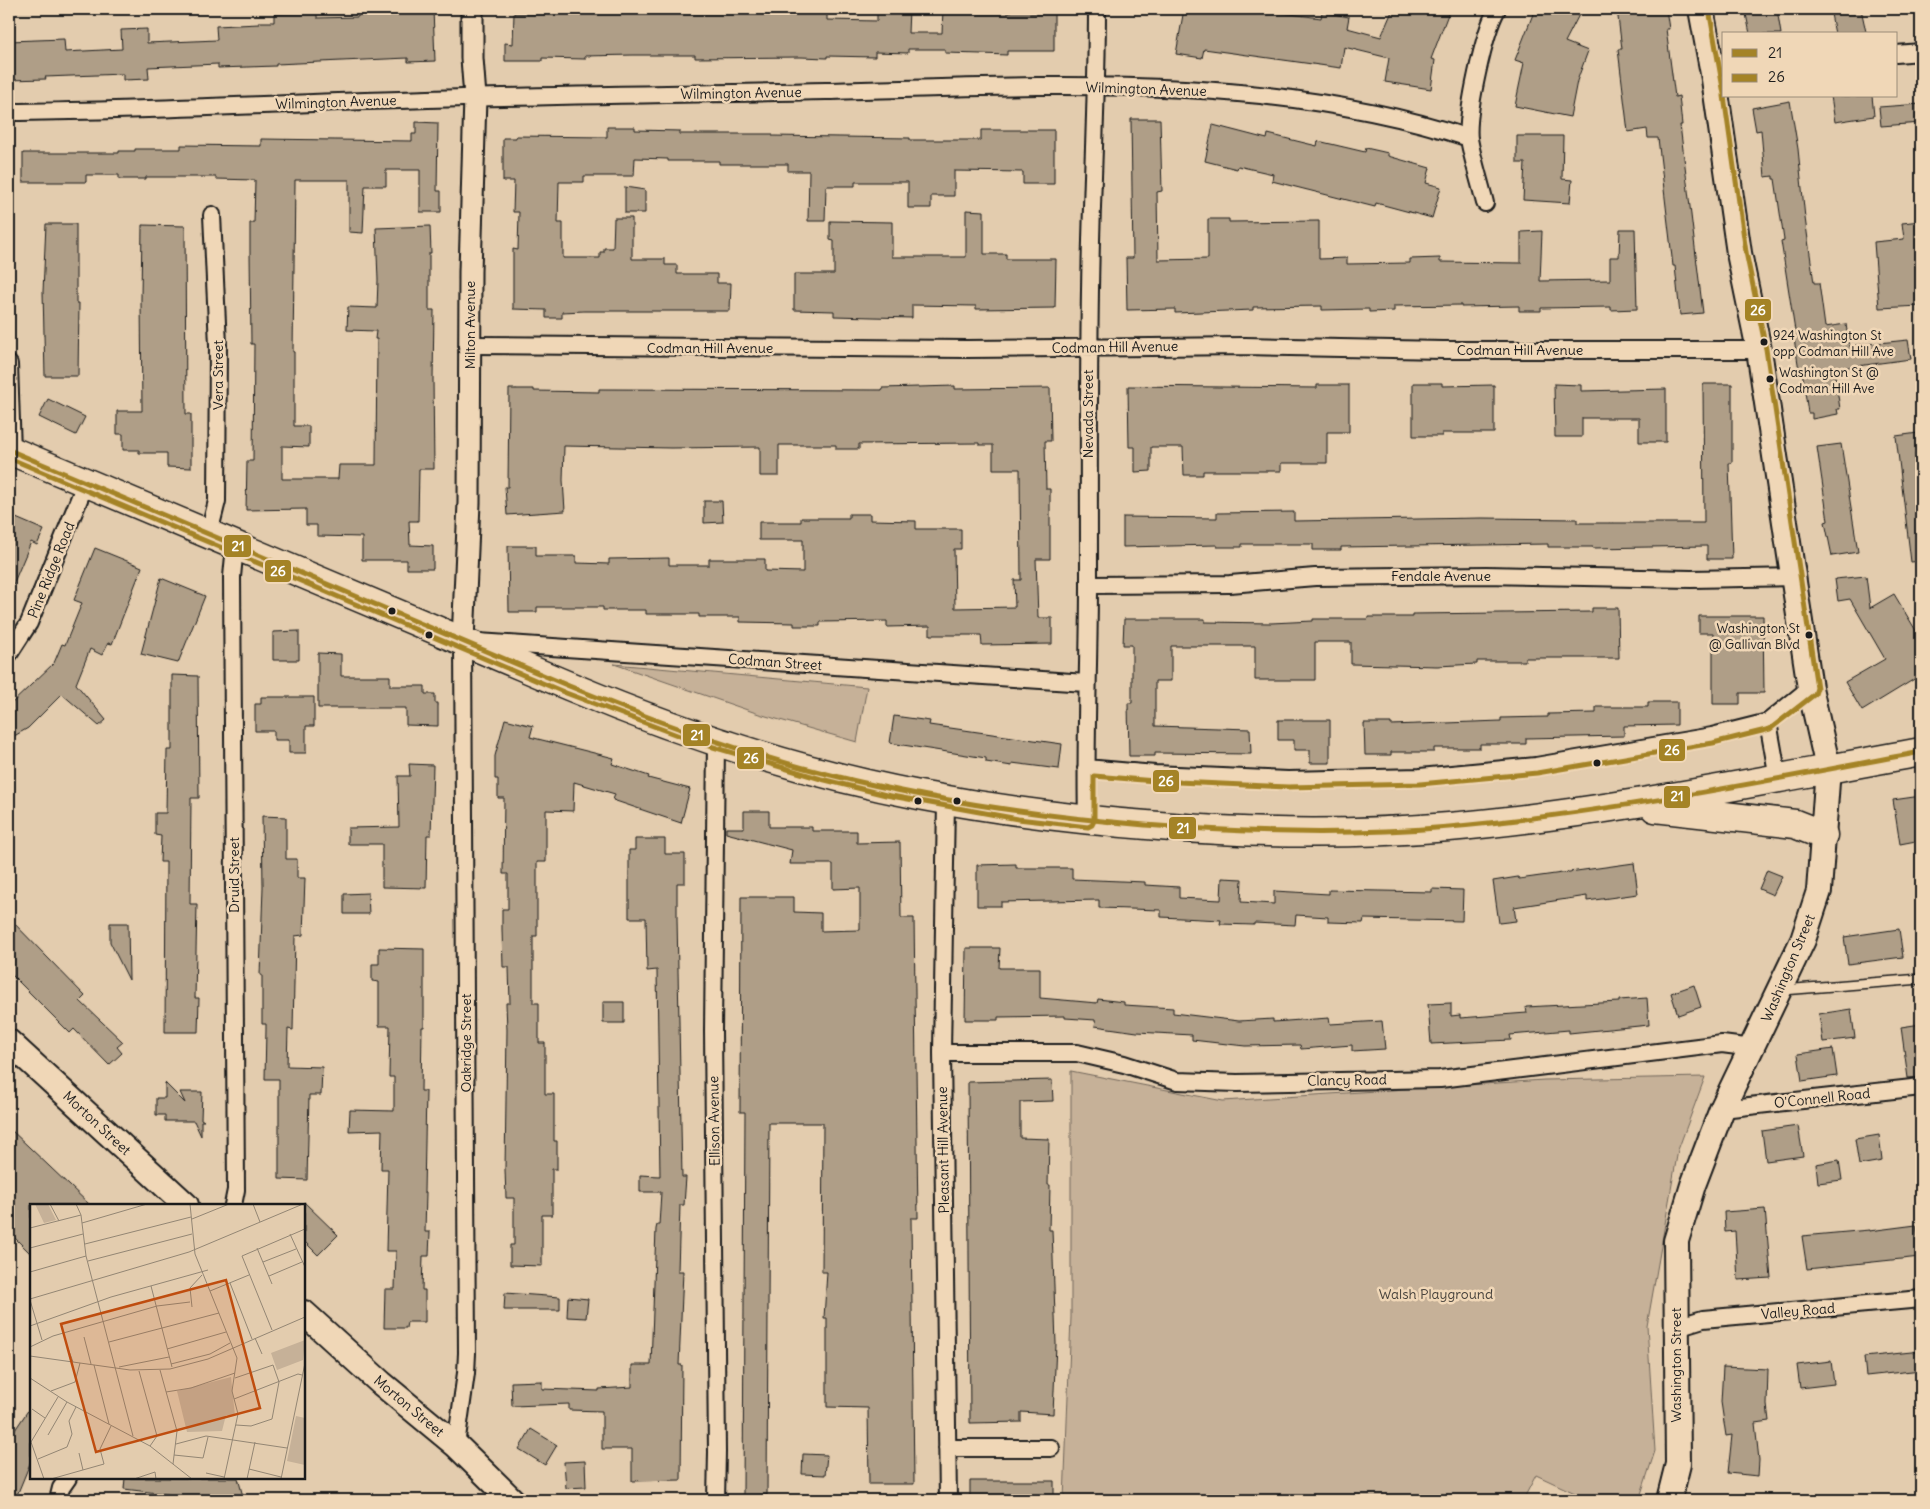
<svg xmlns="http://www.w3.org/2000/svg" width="1930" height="1509" viewBox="0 0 1930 1509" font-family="Delius,sans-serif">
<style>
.green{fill:#c6b198;stroke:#71665a}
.building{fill:#af9e87;stroke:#1c1c1c}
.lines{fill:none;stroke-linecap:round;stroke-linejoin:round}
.service-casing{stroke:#1c1c1c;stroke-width:12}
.minor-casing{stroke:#1c1c1c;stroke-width:20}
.tertiary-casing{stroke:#1c1c1c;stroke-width:25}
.secondary-casing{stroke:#1c1c1c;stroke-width:28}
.trunk-casing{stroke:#1c1c1c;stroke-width:31}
.service{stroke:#f0d7b7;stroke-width:9}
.minor{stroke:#f0d7b7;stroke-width:16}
.tertiary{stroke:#f0d7b7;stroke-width:21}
.secondary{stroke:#f0d7b7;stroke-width:24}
.trunk{stroke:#f0d7b7;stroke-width:28}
.bus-1-casing{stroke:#f0d7b7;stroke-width:9}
.bus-2-casing{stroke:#f0d7b7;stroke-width:9}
.bus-1{stroke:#a48326;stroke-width:5}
.bus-2{stroke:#a48326;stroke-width:5}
.bus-dot{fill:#1c1c1c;stroke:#f0d7b7;stroke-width:2}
.labels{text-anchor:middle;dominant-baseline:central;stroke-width:5;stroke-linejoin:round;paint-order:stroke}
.bus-label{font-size:13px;fill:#1c1c1c;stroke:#f0d7b7;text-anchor:start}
.street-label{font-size:14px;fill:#1c1c1c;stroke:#f0d7b7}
.park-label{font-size:14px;fill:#46413b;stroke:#f0d7b7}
.inset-road{fill:none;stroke:#938674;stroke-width:1}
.view{fill:#bf4d0f;fill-opacity:0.15;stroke:#bf4d0f;stroke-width:2.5}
.inset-edge{fill:none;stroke:#1c1c1c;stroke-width:2.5}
.line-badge{stroke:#f0d7b7;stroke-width:2}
.badge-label{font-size:14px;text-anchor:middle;font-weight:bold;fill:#fff}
</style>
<rect width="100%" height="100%" fill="#e3ccae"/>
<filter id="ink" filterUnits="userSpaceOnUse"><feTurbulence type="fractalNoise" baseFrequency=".02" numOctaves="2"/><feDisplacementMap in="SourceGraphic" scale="10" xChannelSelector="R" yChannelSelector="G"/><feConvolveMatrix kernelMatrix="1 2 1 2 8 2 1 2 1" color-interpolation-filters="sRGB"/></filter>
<g filter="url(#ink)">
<path class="green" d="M614,664L867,687L857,742L759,714Z
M1071,1071L1223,1101L1544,1080L1705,1077L1678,1150L1647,1326L1655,1451L1639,1500H1590L1536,1475L1523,1500H1064L1071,1317Z"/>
<path class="building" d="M363,9H433L435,61L408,62V58L276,64V66L218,68V64L148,67L149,79L123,80V74L45,77L46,79L9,80V41L64,39L65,52L122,49L121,30L147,29V43L217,40L216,26L259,24V22H274V14L317,12V18L358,17V14L363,13Z
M568,9H664V12H696V10L716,11V9H764V13L801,14V9H827V20L877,21V9H909L908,33H942L943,9H1007V13H1054V51H1007V55L982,54L945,53V49H908V53L875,52V57L827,56V58L801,57L695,58V55H633L585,56V59L542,58V61H505V43L513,44L514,13L568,14Z
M1184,9H1251L1321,18L1322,12L1349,17L1347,28L1381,37L1393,9H1450L1431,59L1435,60L1431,89L1385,82L1389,58L1344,47L1341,68L1204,49L1202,58L1176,54Z
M1535,9H1582L1565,42L1588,51L1577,81L1570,117L1515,106L1524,63L1515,60Z
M1617,9H1666L1669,29H1666L1675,97L1679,96L1682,125H1680L1703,313L1680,315L1675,266H1673L1658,138H1648L1647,129L1628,132L1618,49H1622Z
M1777,9L1781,34H1750L1746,14Z
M1830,9H1861L1866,32L1835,34Z
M1831,96H1872L1874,116L1835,122Z
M1790,101L1798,149L1805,218L1814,283H1819L1825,327L1846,324L1849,346L1908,340L1911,359L1834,369L1840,409H1837L1838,414L1812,419V413H1808L1802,370H1799L1793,332L1795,331L1781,241L1784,240L1775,179H1773V176L1765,177L1761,130L1756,131L1752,108Z
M1921,104V123L1881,126L1879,107Z
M1131,119H1160L1162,191L1157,192L1158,260L1208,259V219H1229V222L1319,221V259L1347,258V264L1410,263V259L1440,258V262L1521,263V232L1542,231L1540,281L1610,280V257H1619L1620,229H1635L1637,309L1611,310V307L1541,308V311H1519V306L1461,307V305L1394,306V311L1369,312V309L1322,310V306L1253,307V310L1175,313V309L1127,310L1126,258H1133Z
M416,122L438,123L437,191H441V212H420V170H386V186H365L363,233L349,232V180H295L293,352H294V426H309V447L282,446V479H338L339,465H376L377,339H375L376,331L347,330L348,307L377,308L378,280L376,228L430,226L431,253H429V310H434L433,379L434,469H419L418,521H409L410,545L433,546V569H407V560H362V537L317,536V525H306V509L246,510L247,461H253L254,344H251L250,251V223H254L255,180L216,179V177H146V179H119V175H86V182H23V153H119V151H135V149H181V145L261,146V139L412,141V134H416Z
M1213,125L1267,139L1268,134L1317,146L1318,141L1365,152L1366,148L1388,153V156L1430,168L1426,183L1441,187L1432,218L1376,203L1375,207L1272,181L1273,174L1238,166L1237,169L1205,161Z
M607,127H635V130L680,131V134H772V136L910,138V140H981V130H1054V184H1023V172L954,171V196H931V208H908V182H855V186H826L825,221H808L809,171H788V164H719V161H668V159L635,158L634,176H584V182H559L558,223H563V258H600V252H604V248H613L614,218H632V259H665V265H677V274H717V283H731L730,311H584L562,312V318H546V310L513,309V249L518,250L519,212H513L514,181H503V138H516V136L607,137Z
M1517,136H1563L1562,179L1572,180L1570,203L1523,200L1525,163H1517Z
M625,187L645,190V213H625Z
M966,210L984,211V254H1006V259H1056L1055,308L976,309V306L912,305V318L834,316V311L794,310V274H834V241L830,240V221L892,222V257H966Z
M1921,221V306L1879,308L1874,242L1904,239L1902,223Z
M46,224H76V303H79L78,376H45L43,292Z
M142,225L185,226L186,414H191V468L167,467V453H139V450H123V434H117V411H142L141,299Z
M1413,383H1442V386L1494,385V433H1442V436H1413Z
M1554,384L1581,385V391L1666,389V442H1639V418H1582V437H1555Z
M1703,384H1732V463H1729L1732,559H1707V546L1593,548V547H1548V544L1481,545L1341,547V550H1313V544H1242V547H1217V545L1123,547V517L1217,518V513L1294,512V521L1481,518L1577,519V523H1704Z
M1317,385H1349V432H1327V463H1281V471H1203V475H1184L1183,447H1151V471L1135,472V447H1129L1128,386L1317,388Z
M955,386V389L1050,388L1051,441H1045L1046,489H1050V559H1036L1038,618H1052V644L982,645L981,635H930V626L887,627V621L820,622V626H794V623L740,622V617H699V614H646V610H603V607H537V612H509L508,546H536V556H576V563L609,564V559L669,558V565H709V559H765V571L803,572V540H759V522H801V518H849V514H870V520L916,521V529H961V549H954L955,608L1015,607L1014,580H1021L1020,469H993V445H979V443L859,444V449H836V445H779V476H760V447L671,448L564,446L563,480L565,511L507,515L505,487H508L509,389H534V391L599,392V389L882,390V388Z
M48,399L85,417L76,435L39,417Z
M1918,433L1920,452L1915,453L1921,498V561L1911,562L1896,436Z
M1841,444L1858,552L1832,556L1825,522L1828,521L1817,447Z
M704,501H722L723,522L704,523Z
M9,515L44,530L37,545L31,542L9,594Z
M95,548L142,567L112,644L108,643L102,655L90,649L76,684L106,720L99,726L62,694L28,728L9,739V706L54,663L62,644L65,645L82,603L74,600Z
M1866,576L1870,608L1894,594L1921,639V675L1862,711L1845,682L1885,659L1850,599L1838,601L1835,579Z
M161,578L205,596L178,663L141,654Z
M1592,608H1618L1619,658H1525V661H1477V664L1437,666L1351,664V642H1315V680H1255V646H1171V681H1155V726L1250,729L1251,754L1155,753V756H1129L1128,703H1132V645H1123L1124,619H1205V622L1271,623L1313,621V619H1368V617H1412V614L1592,612Z
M1699,616H1763L1764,693H1740V704H1713V633H1699Z
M299,631V660H273V632Z
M318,653L341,654V676H390V686H425V694H435V703H438V726L406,725V708H318Z
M172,675L198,676L199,798H191L190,904H197L195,998H199L198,1032H165L166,862H160L161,836L155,835V813H166L167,750H172Z
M261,697H314V726H306V753H289V740H274V731H255V704H261Z
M1648,702H1677V725L1624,726V736L1526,738V744H1480V748H1434V752H1391V755H1365L1364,723H1391V725L1501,721V718L1548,717V714L1596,713V707H1648Z
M894,716L930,721L929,725L1062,744L1059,769L1012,763V766L986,762V758L890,743Z
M505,719L533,726L530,737L614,758L612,764L649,776L648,778L690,789L681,823L613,800L615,794L574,782L573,811L546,810V862H537V936H533V1003H539V1043H545V1094H554V1141H557V1169H552V1215H542V1266L510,1265V1245H514V1198H506L505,1169L507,1030L506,1003H510L509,967H503L502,929V909H508V874H503L504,798H498V779H495V756Z
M1278,720H1330V763H1310V750H1294V740H1278Z
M409,764L433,765L431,835H427L426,888L382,887V844H348V828L399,827L398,776H410Z
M1921,796V840L1900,844L1893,800Z
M744,811H769V827H812V831H857V843L900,842L901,918H914L918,1218H911L914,1484H869L868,1408L827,1407V1318H824L827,1272H822L823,1123H769L767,1495L743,1496L745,1112H740L741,897H794V912L821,913V931L860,930V888L833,889V864H790L792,850L726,833V828H744Z
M262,816L286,817V859H297V878H305L303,935L295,936L293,1030L288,1029L287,1066L322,1067L321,1095H309L307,1180L279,1179V1079H265L266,1029V1024H262V975H260L263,887Z
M635,839H665V854H685V883H677V918L682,1177H686L684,1205H680L678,1271H683L679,1365H682L681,1480L632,1481V1449H602V1411L569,1410V1404L512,1406L511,1382L542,1381V1389L599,1391V1389L632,1387V1365H651L656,1229L657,1225H659L661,1192H640V1175L660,1176L657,970L647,971L646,918H629V850H635Z
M1634,863L1638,894L1587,901V896L1514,907L1516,921L1499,923L1493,881L1518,877L1519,879Z
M1016,864V868H1072V879L1145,882V885L1179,887V898L1221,900L1222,878L1242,879L1241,902L1274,904V891L1329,894V890L1432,892V889L1463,890L1462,921L1364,919L1363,923L1328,922V917L1296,915L1295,925L1254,923V925L1220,924L1221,920L1161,917V910L1099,908V900L1001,902V906H977V865Z
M1767,870L1782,876L1773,895L1759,889Z
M368,893L369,914H344V894Z
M9,918L85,996L80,1001L123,1042L117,1047L122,1053L109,1065L74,1029L70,1033L9,972Z
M110,923H128L129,980L110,942Z
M1899,929L1903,957L1848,964L1844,937Z
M379,948L424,949V1027H422L421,1091H426L424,1192H426L425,1232H430L429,1256H423L422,1290H425V1322H407L406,1328H384L385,1289H395L396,1251H386L388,1169H381L382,1130L349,1131L350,1110L394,1111V1077H389L390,1026H379V982L372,981V964H379Z
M966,948H1000L999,968H1040V998L1097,1003L1098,999L1124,1002V1005L1173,1008V1013L1239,1021L1273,1019V1022L1329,1018L1330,1024L1382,1021L1385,1049L1352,1051V1045L1301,1049L1300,1045L1245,1046L1192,1040V1035L1137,1032L1095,1026L1096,1020L1065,1018V1016L998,1017V1020H965Z
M1694,985L1701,1007L1678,1015L1671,993Z
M1647,998L1649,1025L1569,1033V1030L1510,1035L1511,1040L1431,1044L1428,1004L1451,1003V1016L1460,1015V1018L1527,1013L1526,1007L1619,1002V1000Z
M603,1002H624V1023H603Z
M1851,1009L1855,1038L1823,1042L1819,1014Z
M1921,1024V1077L1908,1078L1901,1027Z
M1833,1049L1837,1076L1802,1081L1798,1054Z
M1052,1080L1053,1101L1020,1102V1138L1049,1139L1048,1185H1050L1049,1230H1052L1056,1344L1053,1414L1021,1412V1422L970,1423L968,1082Z
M165,1083L185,1103L180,1092H202L201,1119L204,1121H201V1136L194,1121H165V1115H156V1098H165Z
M1798,1126L1803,1156L1766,1161L1762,1131Z
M9,1128L90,1205H31V1254L9,1232Z
M1879,1135L1882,1161L1859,1165L1855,1139Z
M1839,1160L1842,1180L1818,1183L1816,1164Z
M304,1202L338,1235L318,1255L304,1241Z
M1765,1209L1771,1278L1738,1280L1735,1231L1725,1232L1724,1212Z
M1916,1225L1920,1257L1807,1269L1802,1236L1869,1230V1231Z
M505,1293L560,1297V1310H504Z
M568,1297L588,1299L586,1318L567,1317Z
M1921,1351V1370L1866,1376L1864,1357Z
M1831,1361L1834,1384L1800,1388L1797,1365Z
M1723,1367L1768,1369L1767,1405L1769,1421L1755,1423L1759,1460L1758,1476L1728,1473L1732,1435L1726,1436L1721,1402Z
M31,1406V1461L15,1500H9V1439Z
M531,1429L557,1445L545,1465L519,1449Z
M803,1454L827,1455L825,1475L802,1474Z
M585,1461L586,1487L566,1488L564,1462Z
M125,1478H238L244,1500H200L199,1498L124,1489Z
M970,1481H1054V1500H970Z"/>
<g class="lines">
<defs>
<path id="service" d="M1783,990L1921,979"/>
<path id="minor" d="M1896,54L1921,52
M9,112C149,111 289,103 428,99C561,95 693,94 826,91C1036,86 1267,71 1469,138
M1485,203C1480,182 1473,161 1469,139C1466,114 1484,32 1497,9
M471,345L966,349L1245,346L1443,350H1759
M9,364L12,451
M209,533L217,501L218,345L212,215
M1089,585L1230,584L1315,577L1486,575L1691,579L1794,577
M9,654L29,623L86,482
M1768,722L1778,778
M1086,768L1155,774L1288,780L1420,777L1536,766L1712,736L1768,722L1810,688
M946,800L942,1053L948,1500
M1087,820C1085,741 1089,663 1089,584C1089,469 1088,355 1091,241C1093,164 1097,86 1097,9
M942,1053H1077L1124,1064L1177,1081L1237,1083L1440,1079L1722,1044L1753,1048
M1722,1109L1921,1087
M233,1205L236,1190L232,577L235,545
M1677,1327L1703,1319L1921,1299
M456,1445L466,1373L467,1353L463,641L1086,683
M947,1448H1051
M58,1500L61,1488L68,1478
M716,1500L717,1452L713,1031L716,741"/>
<path id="tertiary" d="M463,641L469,503L470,272L475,97L472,58V9"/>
<path id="secondary" d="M9,1042L186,1205
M304,1313L381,1383L456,1445L512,1500
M1669,1500L1678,1464L1676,1241L1693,1185L1722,1109L1803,940L1819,891L1828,768L1810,688L1759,350L1739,253L1714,79L1701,9"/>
<path id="trunk" d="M9,450L569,686C681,733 799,772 919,795C998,810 1078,820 1159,826C1255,834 1353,835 1449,827C1608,813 1765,780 1921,752
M1655,808L1795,824L1823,835"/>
</defs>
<use href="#service" class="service-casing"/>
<use href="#minor" class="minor-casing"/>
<use href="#tertiary" class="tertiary-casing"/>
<use href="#secondary" class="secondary-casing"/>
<use href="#trunk" class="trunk-casing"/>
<use href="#service" class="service"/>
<use href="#minor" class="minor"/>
<use href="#tertiary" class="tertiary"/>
<use href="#secondary" class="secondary"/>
<use href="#trunk" class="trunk"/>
<defs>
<path id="bus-1" d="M9,450L569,686C655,721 741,753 831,775C934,801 1039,816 1145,825C1246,833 1348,836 1449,827C1608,813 1765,781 1921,752"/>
<path id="bus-2" d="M1709,9L1724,94
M9,458L566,693L693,741L821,779L886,795L1018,819L1088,827L1092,825L1094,821V776L1155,781L1288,787L1420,784L1537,773L1713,743L1770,729L1815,694L1817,688L1766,349L1746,252L1724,96"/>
</defs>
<use href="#bus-1" class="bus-1-casing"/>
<use href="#bus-2" class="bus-2-casing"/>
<use href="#bus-1" class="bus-1"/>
<use href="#bus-2" class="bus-2"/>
</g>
</g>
<g class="bus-dot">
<circle cx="1764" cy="342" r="4.5"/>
<circle cx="1770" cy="379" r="4.5"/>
<circle cx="392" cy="611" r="4.5"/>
<circle cx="429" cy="635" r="4.5"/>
<circle cx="1809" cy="635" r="4.5"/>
<circle cx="1597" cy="763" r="4.5"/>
<circle cx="918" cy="801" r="4.5"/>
<circle cx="957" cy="801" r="4.5"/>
</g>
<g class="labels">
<g class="bus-label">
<text x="1773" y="335">924 Washington St<tspan x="1773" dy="16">opp Codman Hill Ave</tspan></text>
<text x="1779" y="372">Washington St @<tspan x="1779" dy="16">Codman Hill Ave</tspan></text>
<text x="1800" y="628" text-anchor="end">Washington St<tspan x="1800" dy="16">@ Gallivan Blvd</tspan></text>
</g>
<g class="street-label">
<text transform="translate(1146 89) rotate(2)">Wilmington Avenue</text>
<text transform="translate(741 93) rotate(-1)">Wilmington Avenue</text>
<text transform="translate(336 102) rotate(-2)">Wilmington Avenue</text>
<text transform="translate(470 325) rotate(-90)">Milton Avenue</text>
<text transform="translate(1115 347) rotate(-1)">Codman Hill Avenue</text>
<text x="710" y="348">Codman Hill Avenue</text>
<text x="1520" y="350">Codman Hill Avenue</text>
<text transform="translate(218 375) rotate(-90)">Vera Street</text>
<text transform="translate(1088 414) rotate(-90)">Nevada Street</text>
<text transform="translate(51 570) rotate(-68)">Pine Ridge Road</text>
<text x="1441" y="576">Fendale Avenue</text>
<text transform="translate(775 662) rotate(4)">Codman Street</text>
<text transform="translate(234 875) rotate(-90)">Druid Street</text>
<text transform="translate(1788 968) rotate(-67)">Washington Street</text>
<text transform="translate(466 1043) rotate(-90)">Oakridge Street</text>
<text transform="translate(1347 1080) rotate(-1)">Clancy Road</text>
<text transform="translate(1822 1098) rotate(-6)">O'Connell Road</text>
<text transform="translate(714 1121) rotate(-91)">Ellison Avenue</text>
<text transform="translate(97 1123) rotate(43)">Morton Street</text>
<text transform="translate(943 1150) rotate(-91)">Pleasant Hill Avenue</text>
<text transform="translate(1798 1311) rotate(-5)">Valley Road</text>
<text transform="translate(1676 1365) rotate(-90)">Washington Street</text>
<text transform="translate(409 1406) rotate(40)">Morton Street</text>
</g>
<g class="park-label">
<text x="1436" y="1294">Walsh Playground</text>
</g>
</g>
<g transform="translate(30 1204)">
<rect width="275" height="275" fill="#e3ccae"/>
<path d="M5,0H18L26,16L14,19ZM275,136L273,156L247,166L241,149ZM201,173L205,212L196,211L192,227L157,228L147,187ZM266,212L275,214V261L257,257Z" fill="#c6b198"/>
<path class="inset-road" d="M20,0L29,17M46,0L51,11L56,52L103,232M160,0L165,50L207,154L202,187L208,210L194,275M223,0L230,18M162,15L199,0M52,19L117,0M0,24L51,11M260,30L275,63M55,40L161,13M0,44L53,30M227,44L242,80M58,57L162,30M233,58L266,45M0,68L56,52M239,72L272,58M200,79L222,135M121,82L142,163M180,87L219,71M0,95L159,48L273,0M0,96L12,136M162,103L160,84L172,71M0,122L81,93L178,66M242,126L212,52L275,25M54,133L61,160M225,134L232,150M79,138L189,109M36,139L43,158M0,143L23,132L127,102L160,98M137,145L196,128M0,152L100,166L140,165L178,155L275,113M141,160L180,150L200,139M64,161L79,220M89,163L139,153M130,166L147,227L143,260M109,167L127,232L120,242M0,174L37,198L120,242L162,275M205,174L243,161L249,178L242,215L221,222L206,221M21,187L45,178L50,159M136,188L161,184L205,169M204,195L268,170L272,171M2,205L15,214M18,231L37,198M146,240L176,232L257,244M49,249L53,266M144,251L173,254L178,233M8,255L37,243L42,230L39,217L46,203M219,265L251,273M176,269L194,273M14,275L1,238L28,193M21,275L74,260L70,245L81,222M104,275L125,268L126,275M217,275L225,238M251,275L275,159"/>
<path class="view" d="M196,76L230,204L66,248L31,120Z"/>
<rect width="275" height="275" class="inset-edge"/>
</g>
<g class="line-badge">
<rect x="1744" y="298" width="28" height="24" rx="5" fill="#a48326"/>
<rect x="223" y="534" width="29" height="24" rx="5" fill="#a48326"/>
<rect x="264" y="559" width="28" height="24" rx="5" fill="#a48326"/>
<rect x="682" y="723" width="29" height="24" rx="5" fill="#a48326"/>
<rect x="1658" y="738" width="28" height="24" rx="5" fill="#a48326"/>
<rect x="736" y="746" width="29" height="24" rx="5" fill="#a48326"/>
<rect x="1152" y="769" width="28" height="24" rx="5" fill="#a48326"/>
<rect x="1663" y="785" width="28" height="24" rx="5" fill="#a48326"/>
<rect x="1168" y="816" width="29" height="24" rx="5" fill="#a48326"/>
</g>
<g class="badge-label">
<text x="1758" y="315">26</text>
<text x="238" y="551">21</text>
<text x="278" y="576">26</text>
<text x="697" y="740">21</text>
<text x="1672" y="755">26</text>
<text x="751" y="763">26</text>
<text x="1166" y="786">26</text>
<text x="1677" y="801">21</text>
<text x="1183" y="833">21</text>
</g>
<rect width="1930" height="1509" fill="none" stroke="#f0d7b7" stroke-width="30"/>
<rect x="15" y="15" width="1900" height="1479" fill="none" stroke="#1c1c1c" stroke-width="2" filter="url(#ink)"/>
<rect x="1722" y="32" width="175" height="65" fill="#f0d7b7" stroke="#9b8c79"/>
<rect x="1732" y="49" width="25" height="8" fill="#a48326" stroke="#9b8c79"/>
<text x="1768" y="58" font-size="15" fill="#1c1c1c">21</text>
<rect x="1732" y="74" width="25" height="8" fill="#a48326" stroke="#9b8c79"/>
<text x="1768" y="82" font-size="15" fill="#1c1c1c">26</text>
</svg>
